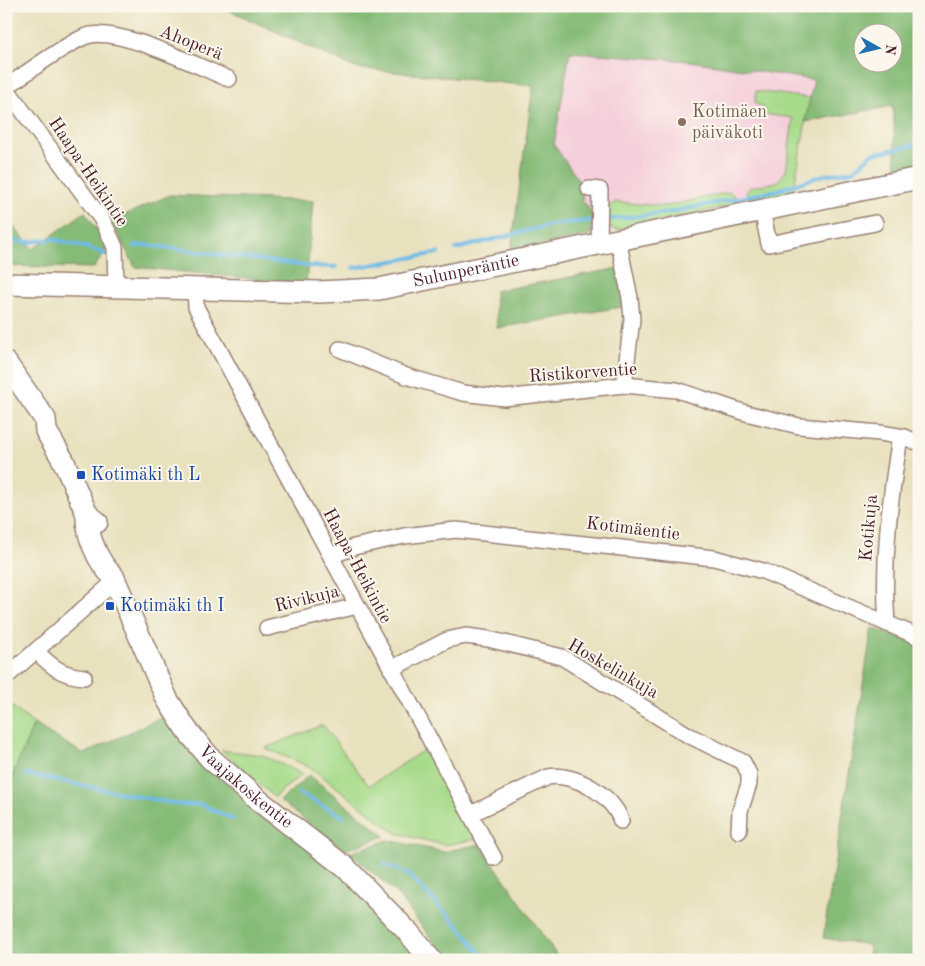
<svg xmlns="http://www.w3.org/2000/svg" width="925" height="966" viewBox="0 0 925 966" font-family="'Old Standard TT',serif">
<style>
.built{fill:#f5cfdb}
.green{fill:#a7db8b;stroke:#787d5b}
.forest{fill:#85bb77;stroke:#686d51;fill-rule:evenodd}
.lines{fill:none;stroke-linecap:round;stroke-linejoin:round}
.stream{stroke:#6ebae7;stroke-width:4}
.street-casing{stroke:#998074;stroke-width:18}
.secondary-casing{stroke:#998074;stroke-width:24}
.street{stroke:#fff;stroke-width:15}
.secondary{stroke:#fff;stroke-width:21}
.education-dot{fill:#8d6e63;stroke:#fbf7ec;stroke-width:2}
.transit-dot{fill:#1a4fb4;stroke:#fbf7ec;stroke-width:2}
.labels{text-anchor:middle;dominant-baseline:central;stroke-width:4;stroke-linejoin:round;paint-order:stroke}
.street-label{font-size:18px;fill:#4a1f2b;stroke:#fbf7ec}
.education-label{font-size:18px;fill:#785e54;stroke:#fbf7ec;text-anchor:start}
.transit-label{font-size:18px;fill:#164399;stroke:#fbf7ec;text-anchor:start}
</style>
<rect width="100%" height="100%" fill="#fbf7ec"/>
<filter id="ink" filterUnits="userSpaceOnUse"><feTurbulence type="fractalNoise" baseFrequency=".02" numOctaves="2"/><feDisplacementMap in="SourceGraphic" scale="10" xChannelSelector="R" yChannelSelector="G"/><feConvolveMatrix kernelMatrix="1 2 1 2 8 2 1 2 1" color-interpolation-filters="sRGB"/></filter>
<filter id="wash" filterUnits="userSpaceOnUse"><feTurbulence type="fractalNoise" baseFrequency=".0096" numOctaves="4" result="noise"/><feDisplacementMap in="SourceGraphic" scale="20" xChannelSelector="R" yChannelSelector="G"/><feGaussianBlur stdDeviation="1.12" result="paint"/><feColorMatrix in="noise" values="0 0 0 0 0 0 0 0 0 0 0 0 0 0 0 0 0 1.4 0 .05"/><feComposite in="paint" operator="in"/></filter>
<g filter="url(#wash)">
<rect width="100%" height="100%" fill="#e8e1be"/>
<path class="built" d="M569,52L690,61L814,80L793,193L754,204L590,235L594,224L592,211L582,200L554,145Z"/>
<path class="green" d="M756,91L810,98L793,193L752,202L746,193L750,187L777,182L786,171L793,118L762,114V106L755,104Z
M729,192L736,197L735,205L617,230L607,227L605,210L615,202L667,206Z
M6,702L34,724L6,791Z
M323,725L369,786L430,746L477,839L445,845L396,833L310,767L265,748Z
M221,750L262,755L302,774L274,797Z"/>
<path class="forest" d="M213,6H919V165L896,170L893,106L805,122L814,80L690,61L570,52L554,145L583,187L582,200C593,212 595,219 590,235L511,251L533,86L355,68L224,8ZM862,32H892V62H862Z
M170,195L313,201L306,284L135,267L111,221Z
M85,212L108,247L94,268L6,266V218L33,249Z
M620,268L627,306L497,328L495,291Z
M872,628L919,644V960H868L869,945L823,938Z
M162,717L205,765L340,874L420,960H6V791L34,724L84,754Z
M309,775L385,836L345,850L280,801Z
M388,840L444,852L480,844L560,960H448L396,893L350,853Z"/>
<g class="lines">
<path class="stream" d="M603,220L666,213L778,190L824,175L853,171L872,154L919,144
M6,241L30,242L53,239L89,248L110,256
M134,246L146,245L307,266L336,267
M456,249L550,225L596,220
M353,268L438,253
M25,774L182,805L200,804L233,819
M299,793L344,817
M383,864L407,873L461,929L486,960"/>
</g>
</g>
<g filter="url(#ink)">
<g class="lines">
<defs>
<path id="street" d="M6,87C30,71 59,48 84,37C112,23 199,67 229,79
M6,88L103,221L115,247L116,286
M589,189L600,190L599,244
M762,210L769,244L875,223
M618,239L630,298L632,319L624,385
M195,289L196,307L494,858
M340,349L406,376L463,393L504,398L624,385L677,390L746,413L799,426L880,433L904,437L919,443
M331,556L354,547L404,536L456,530L714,558L763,571L919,637
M887,624C882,561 890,499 900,437
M267,628L357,606
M36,651C52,667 61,675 84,677
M391,669L447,640L466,636L488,639L562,657L688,735L743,762L749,774V784L740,811L739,831
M6,677L115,581
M471,814L548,777C574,772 614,796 621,821"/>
<g id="secondary">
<path id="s1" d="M6,284L319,292L379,289L919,178"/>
<path d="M6,363L45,419L46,431L63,460L87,514L97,522"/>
<path id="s2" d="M87,514C86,534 98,563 113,576L167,699L186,729L210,758L258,800L345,867L408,932L431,960"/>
</g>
</defs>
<use href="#street" class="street-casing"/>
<use href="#secondary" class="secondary-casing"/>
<use href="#street" class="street"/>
<use href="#secondary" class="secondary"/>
</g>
</g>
<circle class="education-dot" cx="682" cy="122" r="5"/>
<g class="transit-dot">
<rect x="76" y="470" width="10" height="10" rx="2.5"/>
<rect x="105" y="601" width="10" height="10" rx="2.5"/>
</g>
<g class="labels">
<g class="street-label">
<text transform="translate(191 43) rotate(22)">Ahoperä</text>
<text transform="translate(88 172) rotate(56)">Haapa-Heikintie</text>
<text stroke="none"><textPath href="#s1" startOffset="462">Sulunperäntie</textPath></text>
<text transform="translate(583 373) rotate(-4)">Ristikorventie</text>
<text transform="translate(869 528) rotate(-85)">Kotikuja</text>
<text transform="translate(633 529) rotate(7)">Kotimäentie</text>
<text transform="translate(357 566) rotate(62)">Haapa-Heikintie</text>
<text transform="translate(307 599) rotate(-14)">Rivikuja</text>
<text transform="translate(613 669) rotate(30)">Hoskelinkuja</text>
<text stroke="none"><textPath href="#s2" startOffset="322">Vaajakoskentie</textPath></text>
</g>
<g class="education-label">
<text x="692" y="112">Kotimäen<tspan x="692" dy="21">päiväkoti</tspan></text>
</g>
<g class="transit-label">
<text x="91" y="475">Kotimäki th L</text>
<text x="120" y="606">Kotimäki th I</text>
</g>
</g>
<rect width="925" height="966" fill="none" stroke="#fbf7ec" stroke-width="25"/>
<g transform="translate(878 48) rotate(98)"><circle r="24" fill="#fbf7ec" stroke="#b4a19f"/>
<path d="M0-4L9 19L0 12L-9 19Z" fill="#1f6fb2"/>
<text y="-8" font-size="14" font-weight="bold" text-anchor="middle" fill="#4a1f2b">N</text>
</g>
</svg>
